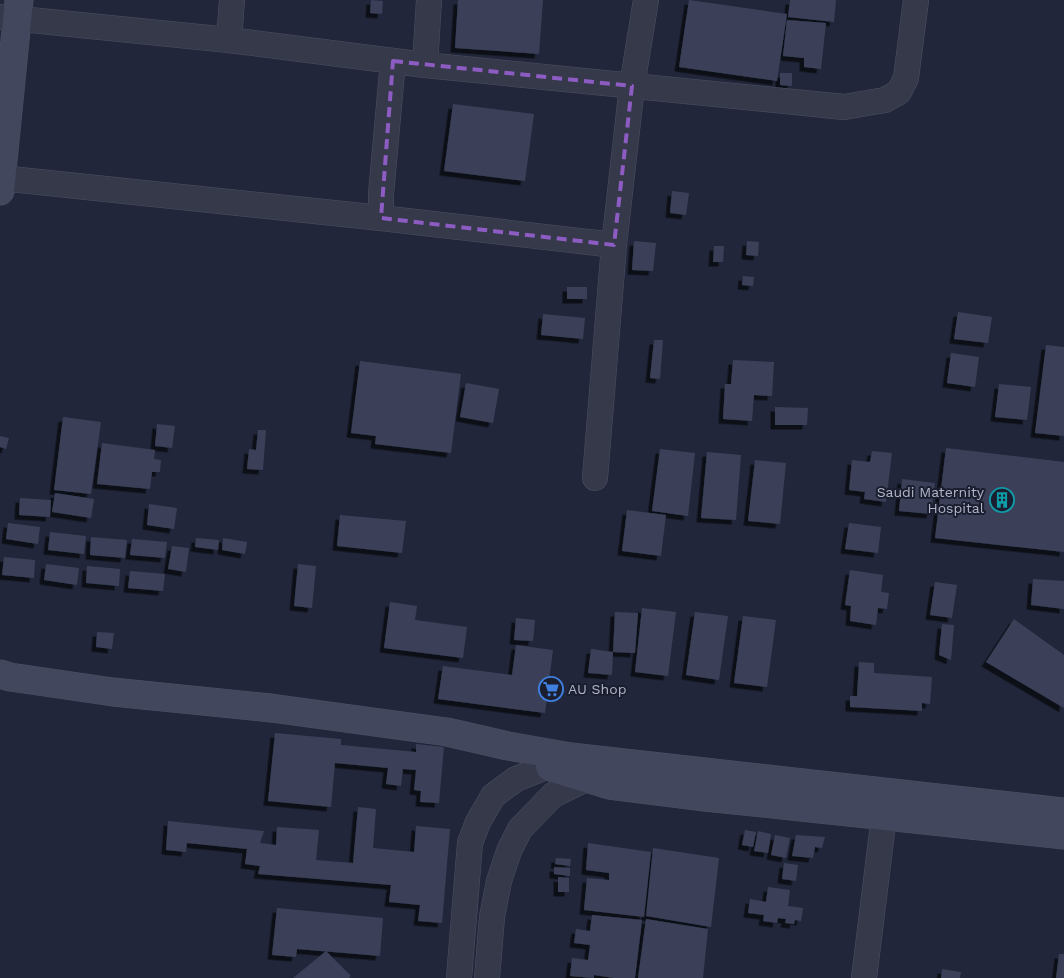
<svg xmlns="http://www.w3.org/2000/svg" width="1064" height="978" viewBox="0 0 1064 978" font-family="'Work Sans',sans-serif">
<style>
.building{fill:#3a4058;filter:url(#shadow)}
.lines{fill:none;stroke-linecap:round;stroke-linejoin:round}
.street-casing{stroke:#4c5162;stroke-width:26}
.secondary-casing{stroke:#4c5162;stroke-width:29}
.street{stroke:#35394a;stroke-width:25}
.secondary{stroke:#42475d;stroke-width:28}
.marked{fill:none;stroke:#8d5cc2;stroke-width:4;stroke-dasharray:10 6;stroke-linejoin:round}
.labels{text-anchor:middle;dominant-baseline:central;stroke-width:4;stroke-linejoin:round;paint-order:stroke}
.poi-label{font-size:14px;fill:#afb4c7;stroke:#1a1e2f;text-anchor:end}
</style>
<defs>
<filter id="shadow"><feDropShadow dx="-4.5" dy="4.5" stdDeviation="0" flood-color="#0009"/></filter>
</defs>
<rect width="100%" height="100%" fill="#21263a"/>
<path class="building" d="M371,0L383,1L382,14L370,13Z
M458,0H543L539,54L455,48Z
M689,0L787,14L777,81L679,67Z
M790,0H836L834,22L788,17Z
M787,20L826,23L821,69L804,67V58L783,56Z
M780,73H792V86L780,85Z
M453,104L534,114L525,181L444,171Z
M672,191L689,193L686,215L670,213Z
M634,241L656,243L653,271L632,270Z
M747,241L759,242L758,256L746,255Z
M714,246H724L723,262H713Z
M743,276L754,277L753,286L742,285Z
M567,287H587V299H567Z
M958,312L992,317L988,343L954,339Z
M543,314L585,318L583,339L541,335Z
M654,340H663L660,379L650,378Z
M1046,345L1064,347V436L1035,433Z
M951,353L979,357L975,387L947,383Z
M733,360L774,362L772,396L754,395L752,421L723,419L725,384H731Z
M360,361L461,374L451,453L375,444L376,436L351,433Z
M466,383L499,389L493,423L460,417Z
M999,384L1031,387L1027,420L995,417Z
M775,407L808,408L807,425H775Z
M63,417L101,422L91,494L54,490Z
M157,424L175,426L172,448L155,446Z
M258,430H266L263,470L247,469L249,449L256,450Z
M0,436L9,438L6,449L0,447Z
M102,443L155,450L154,459L161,460L160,472H152L150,489L97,484Z
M946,448L1064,462V552L935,538Z
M660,449L695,453L688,516L652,511Z
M872,451L892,453L886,502L864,499L865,492L849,490L852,460L870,462Z
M707,452L741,455L736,520L701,518Z
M755,460L786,463L780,524L748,521Z
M902,479L935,483L931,514L899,511Z
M55,493L94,499L91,518L52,512Z
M20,498L51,500L50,517L19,515Z
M149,504L177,508L174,529L147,525Z
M627,510L666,515L661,556L622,551Z
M340,515L406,521L402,553L337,546Z
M8,523L40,527L38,544L6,539Z
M849,523L881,527L878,553L845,549Z
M50,532L86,536L84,554L48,550Z
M91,537L127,540L125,558L90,555Z
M196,538L219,540L218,550L195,547Z
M223,538L247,542L245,554L222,550Z
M132,539L167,542L165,558L130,555Z
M172,546L189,548L186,572L168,569Z
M4,557L35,560L34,578L2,575Z
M46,564L79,568L77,585L44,580Z
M298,564L316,566L312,608L294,606Z
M87,566L120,569L119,586L86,583Z
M850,570L883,575L881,592L889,593L887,609L878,608L876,625L850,621L851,606L845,605Z
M130,571L165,574L163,591L128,588Z
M1033,579L1064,581V609L1031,605Z
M935,582L957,585L952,618L930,615Z
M390,602L417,606L415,620L467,627L463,658L384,648Z
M642,608L676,612L668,676L635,672Z
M615,612L638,613L635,653L613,652Z
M695,612L728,616L719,680L686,675Z
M743,616L776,620L767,687L734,683Z
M516,618L535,620L533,641L514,640Z
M1014,619L1064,655V708L986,662Z
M942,624L954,625L951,660L939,655Z
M97,632L114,633L112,649L96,647Z
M516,645L553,650L545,713L438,699L443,666L512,675Z
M591,649L613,652L612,675L588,673Z
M859,662L874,663V673L932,677L930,704L922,703V711L850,707V696H857Z
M275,733L341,739V745L416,752V744L444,747L439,803L420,802L421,791L414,790L416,770L403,769L401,786L386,784L388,768L335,763L331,807L268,801Z
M358,807L376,809L373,848L414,852L416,826L450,829L442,923L418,921L420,905L389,902L391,885L258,874L260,866L245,864L247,849L187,843L186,852L166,850L168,821L264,831L260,843L276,845L277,827L319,830L316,860L353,863Z
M745,830L756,832L753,847L742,845Z
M758,831L771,834L768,853L754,851Z
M775,835L790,838L786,858L771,855Z
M796,835L825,837L822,848L815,847L813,858L792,856Z
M588,843L651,852L644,917L584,910L587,878L609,880V873L586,870Z
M653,848L719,858L711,927L646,916Z
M556,858L571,859L570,866L555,864Z
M784,863L798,865L796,881L782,879Z
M554,867L570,868V876L554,874Z
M558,877L569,878V892H558Z
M768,887L790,890L788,906L803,908L801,921L795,920L794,924L785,923L786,919L778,918L777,923L763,921L764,915L748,913L750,899L766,902Z
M277,908L383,918L380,956L297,949L296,957L272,955Z
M592,915L642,920L635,978H614L594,975V978L570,976L572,958L588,960L590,945L574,943L576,929L590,931Z
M646,919L708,929L703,978H638Z
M326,951L351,976L349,978H293Z
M1059,954H1064V978H1056Z
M942,969L961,972L960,978H941Z"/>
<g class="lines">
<defs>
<path id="street" d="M0,17L229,40L425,65L844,107L885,100L899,92L906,78L916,0
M229,40L232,0
M425,65L429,0
M1,178L381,218L614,245
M381,218V194L393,61
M595,478L614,245L632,86L646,0
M459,978L470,843L478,822L493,796L516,779L569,758
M487,978L492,917L499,881L509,851L520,829L553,795L588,778L598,771
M864,978L884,816"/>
<path id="secondary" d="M0,191L19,0
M0,674L10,677L113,692L271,708L447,732L508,746L571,757L1064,812
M550,767L609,785L705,797L1064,835"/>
</defs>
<use href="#street" class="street-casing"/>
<use href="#secondary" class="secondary-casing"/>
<use href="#street" class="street"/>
<use href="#secondary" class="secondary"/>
</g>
<path class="marked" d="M393,61L632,86L614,245L381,218Z"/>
<defs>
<symbol id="building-ring" viewBox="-11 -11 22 22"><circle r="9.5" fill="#1a1e2f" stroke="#0f9aa8" stroke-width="1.5"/><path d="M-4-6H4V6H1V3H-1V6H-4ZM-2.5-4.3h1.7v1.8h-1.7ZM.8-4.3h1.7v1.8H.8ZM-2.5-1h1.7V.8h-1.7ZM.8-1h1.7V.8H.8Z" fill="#0f9aa8"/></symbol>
<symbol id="supermarket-ring" viewBox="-11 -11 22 22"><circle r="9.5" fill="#1a1e2f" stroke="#3f7fe0" stroke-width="1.5"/><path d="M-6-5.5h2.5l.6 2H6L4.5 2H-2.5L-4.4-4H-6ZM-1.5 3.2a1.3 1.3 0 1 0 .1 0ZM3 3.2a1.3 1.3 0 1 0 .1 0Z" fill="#3f7fe0"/></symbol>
</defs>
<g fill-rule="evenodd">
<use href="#building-ring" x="988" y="486" width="28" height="28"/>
<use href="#supermarket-ring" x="537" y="675" width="28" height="28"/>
</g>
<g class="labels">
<g class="poi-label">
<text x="984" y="492">Saudi Maternity<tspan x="984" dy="16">Hospital</tspan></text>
<text x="568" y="689" text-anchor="start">AU Shop</text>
</g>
</g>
</svg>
